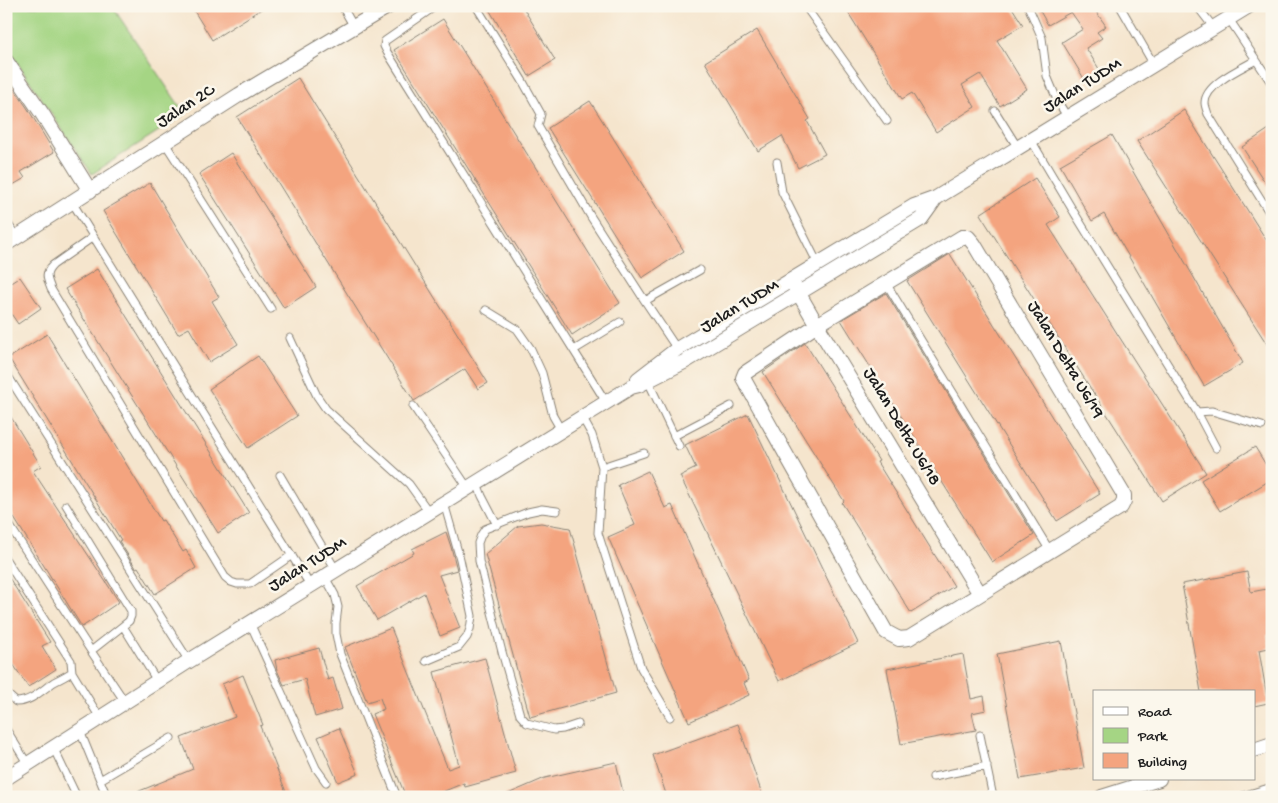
<svg xmlns="http://www.w3.org/2000/svg" width="1278" height="803" viewBox="0 0 1278 803" font-family="'Gochi Hand',sans-serif">
<style>
.green{fill:#a5d584;stroke:#607850}
.building{fill:#f4a47f}
.lines{fill:none;stroke-linecap:round;stroke-linejoin:round}
.service-casing{stroke:#888074;stroke-width:9}
.minor-casing{stroke:#888074;stroke-width:16}
.service{stroke:#fff;stroke-width:7}
.minor{stroke:#fff;stroke-width:14}
.labels{text-anchor:middle;dominant-baseline:central;stroke-width:5;stroke-linejoin:round;paint-order:stroke}
.street-label{font-size:18px;fill:#1c1c1c;stroke:#fbf7ec}
</style>
<rect width="100%" height="100%" fill="#fbf7ec"/>
<filter id="ink" filterUnits="userSpaceOnUse"><feTurbulence type="fractalNoise" baseFrequency=".02" numOctaves="2"/><feDisplacementMap in="SourceGraphic" scale="10" xChannelSelector="R" yChannelSelector="G"/><feConvolveMatrix kernelMatrix="1 2 1 2 8 2 1 2 1" color-interpolation-filters="sRGB"/></filter>
<filter id="wash" filterUnits="userSpaceOnUse"><feTurbulence type="fractalNoise" baseFrequency=".0096" numOctaves="4" result="noise"/><feDisplacementMap in="SourceGraphic" scale="20" xChannelSelector="R" yChannelSelector="G"/><feGaussianBlur stdDeviation="1.12" result="paint"/><feColorMatrix in="noise" values="0 0 0 0 0 0 0 0 0 0 0 0 0 0 0 0 0 1.4 0 .05"/><feComposite in="paint" operator="in"/></filter>
<g filter="url(#wash)">
<rect width="100%" height="100%" fill="#f5e5cd"/>
<path class="green" d="M6,6H112L185,114L92,174L6,46Z"/>
<g id="blocks">
<path class="building" d="M191,6H266L212,40Z
M487,6H522L555,60L529,76Z
M844,6H1011L1023,25L997,40L1027,89L1000,106L980,74L962,85L975,107L936,132L912,93L902,99Z
M1037,6H1092L1106,26L1097,32L1102,38L1086,48L1101,72L1086,82L1062,42L1083,29L1071,12L1048,25Z
M443,19L620,303L572,335L394,50Z
M757,30L810,119L807,121L825,154L798,168L782,136L758,151L705,62Z
M6,77L28,109L54,152L21,172L25,178L6,189Z
M298,78L488,383L478,389L465,369L414,401L237,117Z
M590,101L684,251L642,278L548,128Z
M1184,110L1272,249V352L1137,141Z
M1272,127V193L1242,147Z
M1112,135L1243,363L1204,386L1104,214L1092,221L1060,165Z
M231,153L316,287L284,308L199,174Z
M1035,178L1060,217L1048,225L1206,473L1162,501L980,214Z
M150,183L219,297L212,301L238,344L209,362L189,328L178,334L103,211Z
M950,254L1100,494L1057,521L907,281Z
M97,269L249,513L218,533L65,289Z
M20,277L41,308L18,324L6,306V286Z
M886,293L1034,535L992,562L841,320Z
M47,334L161,521L163,520L183,552L186,550L196,568L155,594L138,567L136,568L119,541L121,540L9,358Z
M805,343L879,461L877,462L954,586L911,613L842,503L844,501L763,372Z
M258,356L297,416L248,448L209,389Z
M6,409L41,466L33,471L119,602L82,627L6,505Z
M748,414L858,643L779,681L680,476L696,468L685,445Z
M1255,447L1272,475V479L1220,511L1201,480Z
M648,471L665,508L672,505L749,680L744,683L749,695L689,722L608,537L635,525L618,485Z
M541,523L570,528L616,693L530,717L485,554L518,526Z
M446,532L451,547L457,570L439,575L460,628L440,636L424,593L377,620L357,586L414,553L412,549Z
M1247,572L1251,592L1272,588V635H1267L1269,648L1259,650L1268,703L1254,706V692H1201L1182,584Z
M6,573L50,642L42,646L56,669L28,687L11,661L6,664Z
M391,628L448,769L459,765L434,672L485,658L516,773L465,787L464,783L430,797H406L372,714L384,709L380,698L367,702L345,647Z
M1061,641L1084,768L1020,779L997,654Z
M319,648L328,680L333,678L342,709L315,717L305,679L284,685L277,670L275,660Z
M963,654L971,699L984,696L986,710L972,713L976,730L901,744L887,669Z
M243,675L263,725L260,726L288,797H125L193,769L181,738L235,717L222,684Z
M738,724L763,797H667L653,755Z
M339,728L358,774L338,782L318,737Z
M616,762L624,797H501L545,778Z"/>
</g>
</g>
<g filter="url(#ink)">
<use href="#blocks" fill-opacity="0" stroke="#888074" stroke-width="1"/>
<g class="lines">
<defs>
<path id="service" d="M342,6L354,27
M476,6L522,80L541,114L538,126L591,217L645,301L677,349
M805,6L887,121
M1028,6L1042,38L1047,76L1058,102L1068,118
M1120,6L1154,65
M1197,6L1214,28
M434,7L385,41L384,46L387,52L606,402
M1229,19L1272,84
M1256,60C1242,68 1205,84 1205,103C1205,106 1207,111 1208,114L1272,217
M995,111L1018,148
M1031,140L1072,209L1197,412L1216,448
M165,143L271,309
M777,162L782,192L818,264
M72,202L310,585
M6,221L17,238
M93,237L53,265C44,274 47,278 51,289L225,577L231,582L237,584H250L292,555
M886,283L1050,551
M645,301L700,270
M486,310L517,329L531,349L542,373L553,416L561,430
M290,338L317,396L326,409L409,484L429,512
M574,350L620,322
M6,373L189,661
M648,381L679,446
M413,406L468,488
M1197,412L1212,411L1262,426
M582,417L592,435L602,467L598,533L641,668L670,717
M674,436L731,406
M602,467L644,453
M280,475L336,570
M477,483L482,496L497,525
M66,505L131,611V616L129,621L91,651
M557,511L542,509L528,512L485,529L481,535L478,543L479,561L502,652L520,715L527,723L554,730L563,729L578,724
M6,520L91,651L125,702
M6,560L71,661L72,672
M325,577L335,595L338,607L336,623V634L340,654L397,797
M250,623L316,768L326,782
M123,626L157,681
M426,661L459,647L467,637L470,629L472,616L460,559L444,503
M6,693L16,702C31,702 42,690 54,682C60,679 66,676 72,672L100,718
M6,729L27,763
M80,731L107,797
M980,735L993,797
M53,747L75,793
M933,777L987,766
M100,780L171,738
M1239,797L1272,787"/>
<path id="minor" d="M6,61L43,115L90,191
M962,237H968L974,244L1124,495V501L1121,507L909,638L899,639L886,632L743,378L745,373L817,325Z
M6,244L239,95L389,6
M795,287L817,325L980,594
M638,379L677,349L914,206L936,198L1249,6
M1254,750L1272,744
M6,778L189,661L631,387L639,385L686,361L921,219L936,198
M1102,797L1159,779"/>
</defs>
<use href="#service" class="service-casing"/>
<use href="#minor" class="minor-casing"/>
<use href="#service" class="service"/>
<use href="#minor" class="minor"/>
</g>
</g>
<g class="labels">
<g class="street-label">
<text transform="translate(1083 86) rotate(-32)">Jalan TUDM</text>
<text transform="translate(186 107) rotate(-33)">Jalan 2C</text>
<text transform="translate(740 307) rotate(-31)">Jalan TUDM</text>
<text transform="translate(1065 360) rotate(59)">Jalan Delta U6/19</text>
<text transform="translate(901 427) rotate(59)">Jalan Delta U6/18</text>
<text transform="translate(308 565) rotate(-32)">Jalan TUDM</text>
</g>
</g>
<rect width="1278" height="803" fill="none" stroke="#fbf7ec" stroke-width="25"/>
<rect x="1093" y="690" width="162" height="90" fill="#fbf7ec" stroke="#a29f99"/>
<rect x="1103" y="707" width="25" height="8" fill="#ffffff" stroke="#a29f99"/>
<text x="1138" y="716" font-size="15" fill="#1c1c1c">Road</text>
<rect x="1103" y="728" width="25" height="15" fill="#a5d584" stroke="#a29f99"/>
<text x="1138" y="740" font-size="15" fill="#1c1c1c">Park</text>
<rect x="1103" y="753" width="25" height="15" fill="#f4a47f" stroke="#a29f99"/>
<text x="1138" y="766" font-size="15" fill="#1c1c1c">Building</text>
</svg>
